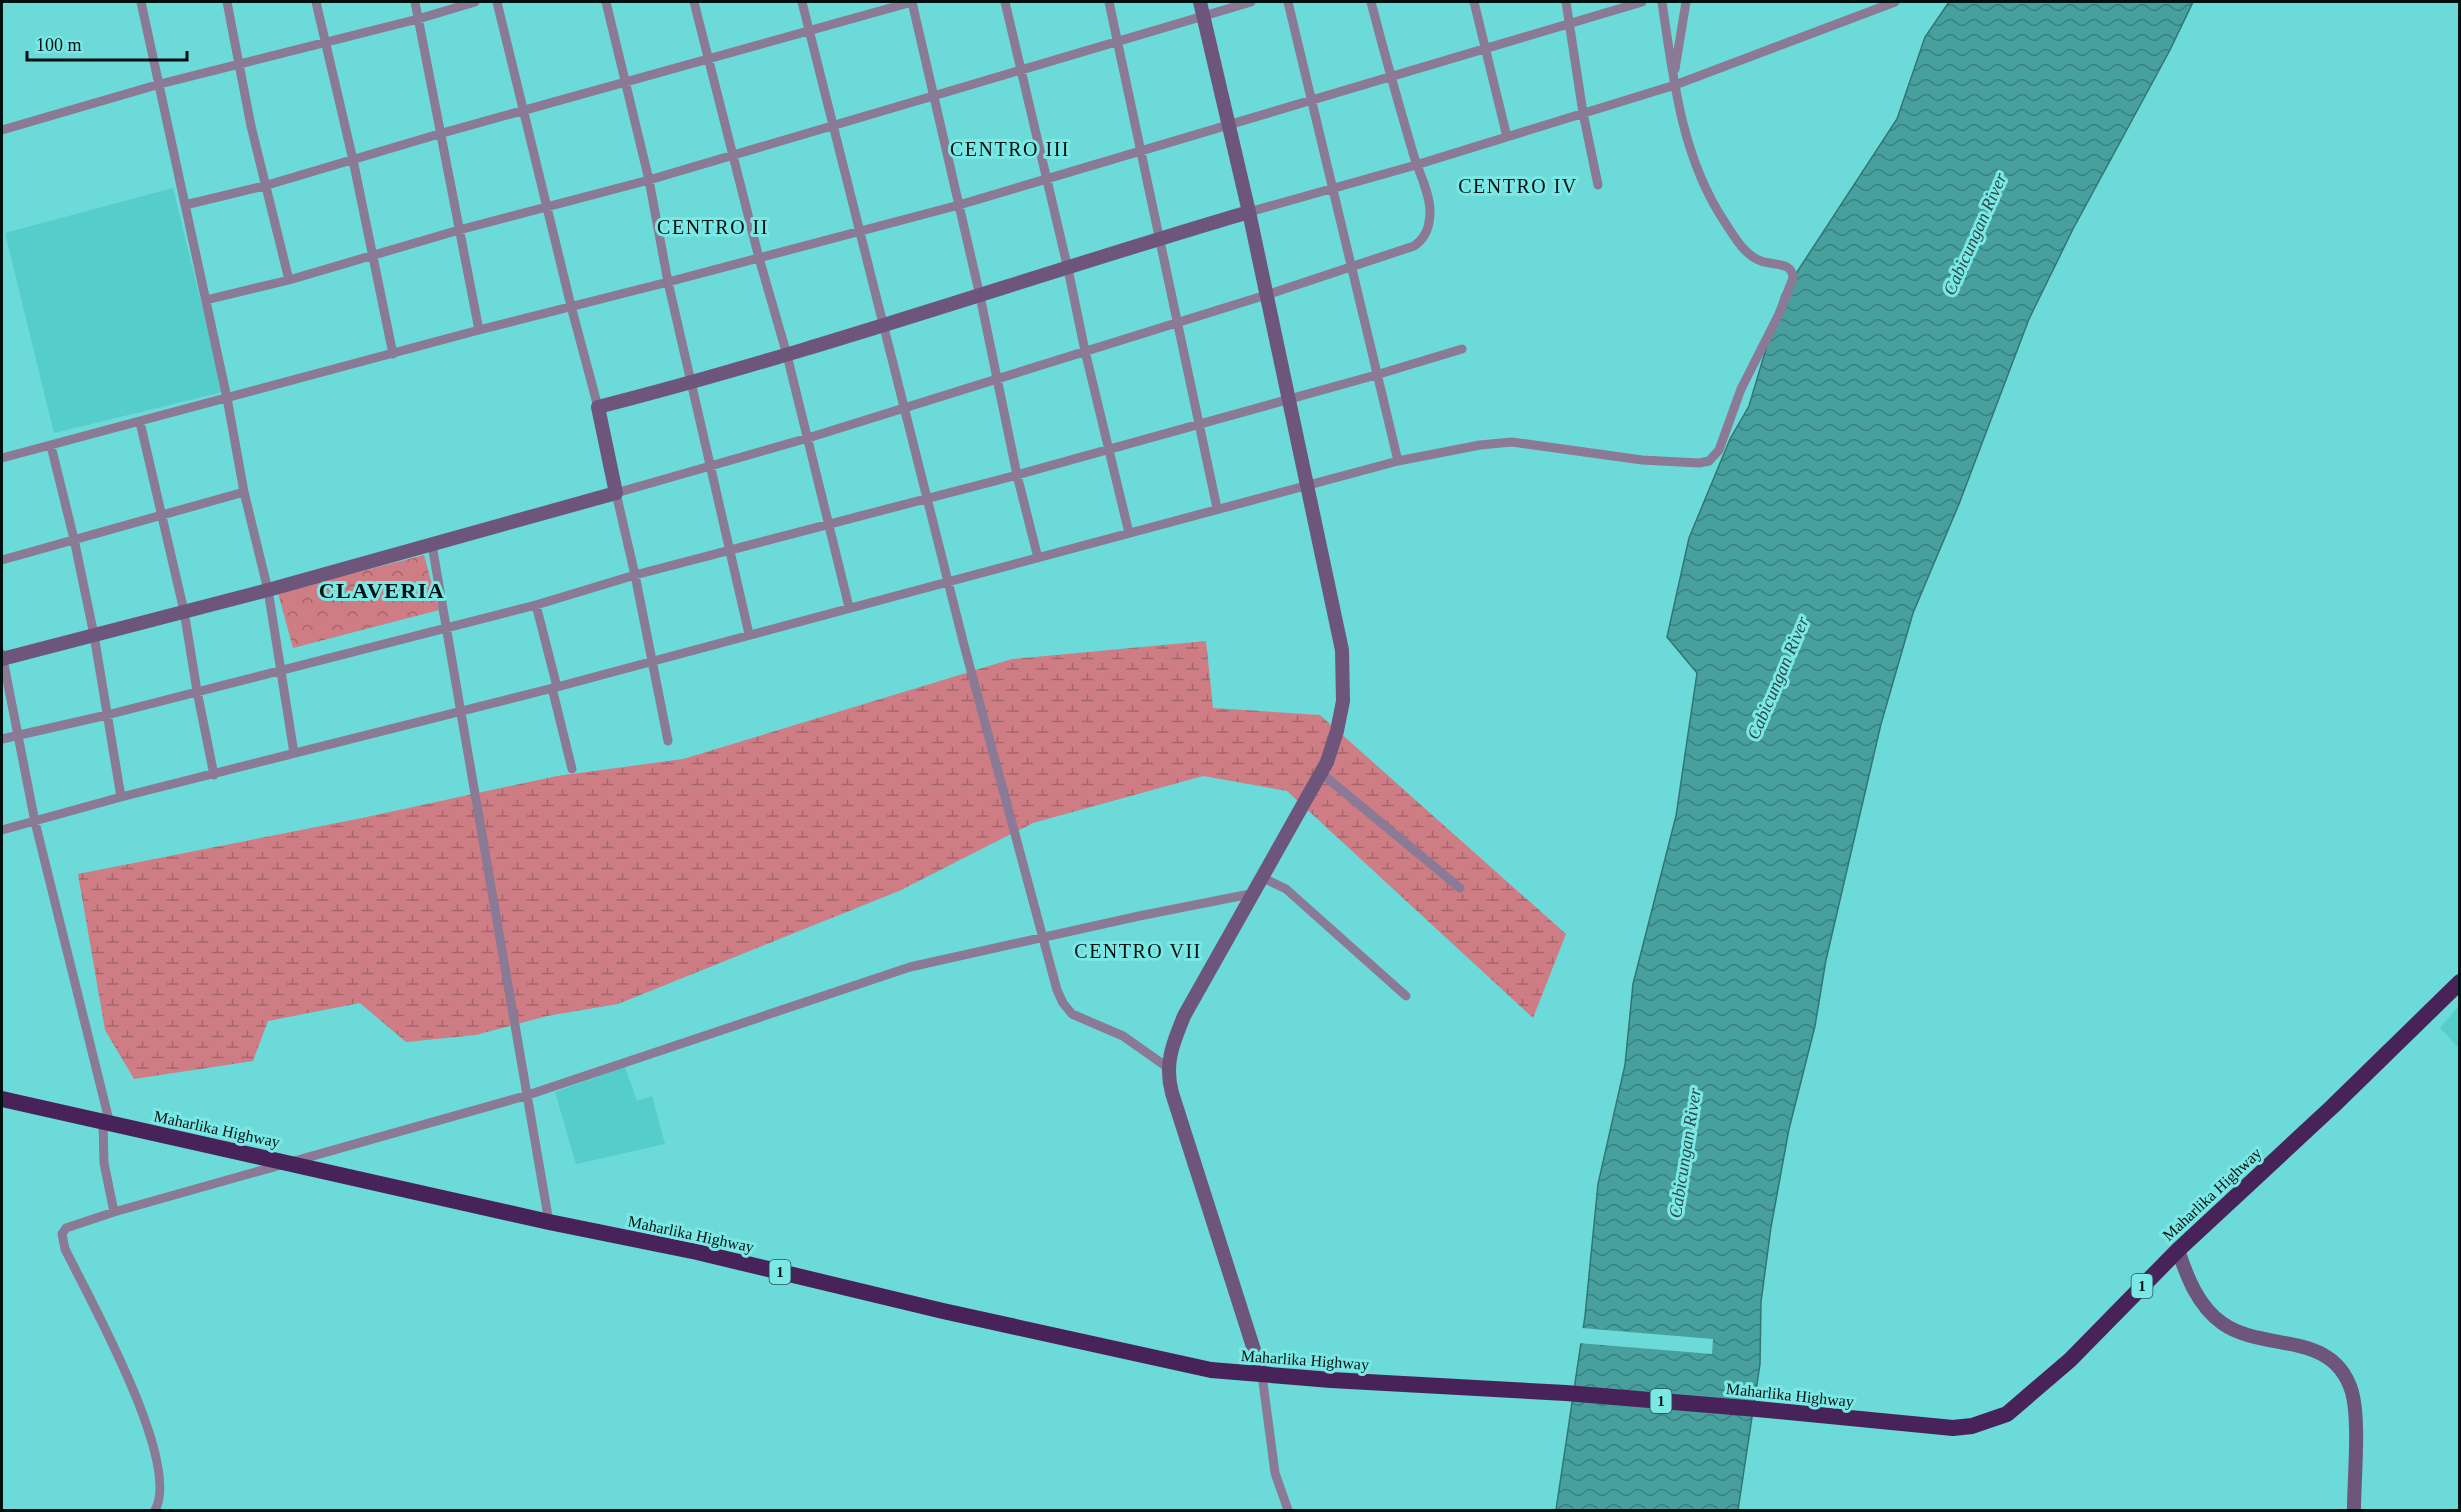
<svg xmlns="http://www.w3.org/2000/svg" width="2461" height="1512" viewBox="0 0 2461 1512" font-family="Georgia,serif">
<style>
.built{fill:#54cdcb}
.wetland{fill:url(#wetland-marsh)}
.park{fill:url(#park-crowns)}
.water{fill:url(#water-waves);stroke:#327573;stroke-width:1.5}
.pier{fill:#6cdad8}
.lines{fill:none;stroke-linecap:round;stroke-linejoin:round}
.street{stroke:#8b7a95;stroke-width:9}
.secondary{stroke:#6e557c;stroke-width:14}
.highway{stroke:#48235a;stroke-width:16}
.labels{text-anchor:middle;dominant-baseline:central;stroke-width:6;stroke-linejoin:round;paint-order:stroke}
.shield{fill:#7ae8e5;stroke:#255250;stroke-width:1.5}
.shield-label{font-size:15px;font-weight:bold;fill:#001110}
.street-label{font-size:16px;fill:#001110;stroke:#7ae8e5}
.water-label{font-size:18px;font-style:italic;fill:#2d4948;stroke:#7ae8e5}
.quarter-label{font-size:20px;letter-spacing:1.5px;fill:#001110;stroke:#7ae8e5}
.district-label{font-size:22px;font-weight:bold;letter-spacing:1.5px;fill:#001110;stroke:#7ae8e5}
</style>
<defs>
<pattern id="wetland-marsh" width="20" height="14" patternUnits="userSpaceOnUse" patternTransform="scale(1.5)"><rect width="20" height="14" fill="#ce7d85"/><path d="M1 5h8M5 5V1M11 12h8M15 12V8" fill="none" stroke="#a5656b"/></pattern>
<pattern id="park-crowns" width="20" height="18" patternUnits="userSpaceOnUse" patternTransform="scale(1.5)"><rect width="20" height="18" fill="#ce7d85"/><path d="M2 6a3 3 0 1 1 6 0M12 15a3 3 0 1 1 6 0" fill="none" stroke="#a5656b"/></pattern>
<pattern id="water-waves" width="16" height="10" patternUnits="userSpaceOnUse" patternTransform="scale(1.5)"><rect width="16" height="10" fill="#47a09e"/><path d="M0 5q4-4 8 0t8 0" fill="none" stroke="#39817f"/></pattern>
</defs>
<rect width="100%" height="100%" fill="#6cdad8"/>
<path class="built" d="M173,188L223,392L54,433L5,233Z
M2459,1006V1048L2440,1028Z
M625,1067L637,1101L652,1096L665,1144L576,1164L555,1092Z"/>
<path class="wetland" d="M1206,641L1213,708L1320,715L1566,934L1533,1018L1287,791L1203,776L1033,823L899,891L618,1004L547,1016L476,1035L406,1042L360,1003L268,1021L253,1061L134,1079L105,1030L78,874L362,818L557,776L683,759L1012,659Z"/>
<path class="park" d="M424,555L439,610L293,648L278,593Z"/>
<path class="water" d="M1949,2H2193L2170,50L2073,229L2029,319L1959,504L1913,613L1881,724L1826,960L1815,1026L1789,1129L1771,1227L1761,1302L1760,1364L1738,1510H1556L1585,1316L1598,1184L1625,1065L1633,984L1676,816L1697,673L1667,637L1689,538L1730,439L1749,406L1782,295L1897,119L1925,37Z"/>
<path class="pier" d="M1581,1328L1713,1339L1712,1354L1578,1343Z"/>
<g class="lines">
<path class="street" d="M141,2L227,398L244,492L268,590L294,753
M227,2L251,126L289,280
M316,2L353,160L393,354
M415,2L479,330
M497,2L571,306L598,407
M606,2L649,180L668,282L749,634
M694,2L759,258L787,355L849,607
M802,2L964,645L1057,990L1063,1003L1072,1014L1123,1036L1167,1067
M912,2L980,296L1017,475L1038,558
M1005,2L1068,269L1085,351L1129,533
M1109,2L1217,508
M1288,2L1398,461L1480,445L1512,442L1642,460L1699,463L1709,461L1719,450L1741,389L1779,314L1793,278C1792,261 1774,266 1761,261C1744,255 1734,236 1724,221C1681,156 1673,76 1662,2
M1474,2L1507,137
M1566,2L1583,113L1598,185
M1675,69L1686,2
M2,130L160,84L418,19L475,2
M185,205L264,186L439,134L912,2
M1249,212L1416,165L1675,85L1895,2
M206,300L289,280L459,230L649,180L1251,2
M140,422L184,611L197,691L214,775
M51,446L74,539L94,635L121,797
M2,458L479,330L668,282L959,205L1642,2
M432,545L549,1222
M2,560L244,492
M536,605L557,687
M2,654L35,822L110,1124
M552,688L572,769
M2,739L107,715L536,605L635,575L1017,475L1376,375L1462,349
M668,741L635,575L616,493L808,438L1266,295L1414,246C1427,237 1430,225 1430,210C1429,190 1418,171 1413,153C1398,102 1384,52 1371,2
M1321,773L1460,888
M2,830L121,797L557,687L1398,461
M1263,878L1286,889L1406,996
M103,1123L104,1163L114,1212
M1262,1375L1275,1473L1288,1510
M155,1510C182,1463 89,1298 65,1249L62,1234L66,1228L114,1212L525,1096L910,967L1139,916L1255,893"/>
<path class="secondary" d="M1200,2L1249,212L1342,650L1343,701L1337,731L1327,762L1184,1016C1173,1043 1164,1064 1172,1093L1262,1375
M2,659L268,590L616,493L598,407C818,351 1031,276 1249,212
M2178,1250C2187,1277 2198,1306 2222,1323C2264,1353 2333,1329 2352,1392C2360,1421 2354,1478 2354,1510"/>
<path class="highway" d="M2,1099L549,1222L697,1252L943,1311L1211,1370L1331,1380L1566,1393L1757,1409L1953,1428L1972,1426L2007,1414L2070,1360L2178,1250L2333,1106L2460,982"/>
</g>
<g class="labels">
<g class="shield">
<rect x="769.5" y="1260" width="21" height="24" rx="4.5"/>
<rect x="2131.5" y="1274" width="21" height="24" rx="4.5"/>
<rect x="1650.5" y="1389" width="21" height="24" rx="4.5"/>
</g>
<g class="shield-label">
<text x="780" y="1272">1</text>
<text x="2142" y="1286">1</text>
<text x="1661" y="1401">1</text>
</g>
<g class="street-label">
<text transform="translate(217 1129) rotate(12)">Maharlika Highway</text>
<text transform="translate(2212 1194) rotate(-43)">Maharlika Highway</text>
<text transform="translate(691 1234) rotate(12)">Maharlika Highway</text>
<text transform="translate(1305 1360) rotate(4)">Maharlika Highway</text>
<text transform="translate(1790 1395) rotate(6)">Maharlika Highway</text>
</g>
<g class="water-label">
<text transform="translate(1975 234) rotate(-66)">Cabicungan River</text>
<text transform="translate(1778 678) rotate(-67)">Cabicungan River</text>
<text transform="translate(1685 1153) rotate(-81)">Cabicungan River</text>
</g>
<g class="quarter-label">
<text x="1010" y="149">CENTRO III</text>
<text x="1518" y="186">CENTRO IV</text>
<text x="713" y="227">CENTRO II</text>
<text x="1138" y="951">CENTRO VII</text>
</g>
<g class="district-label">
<text x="382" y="590">CLAVERIA</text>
</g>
</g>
<rect width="2461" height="1512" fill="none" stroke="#001110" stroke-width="6"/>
<path d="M27 51v9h160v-9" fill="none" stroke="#001110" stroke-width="3"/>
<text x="36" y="51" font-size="18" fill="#001110" stroke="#7ae8e5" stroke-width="4.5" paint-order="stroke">100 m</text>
</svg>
